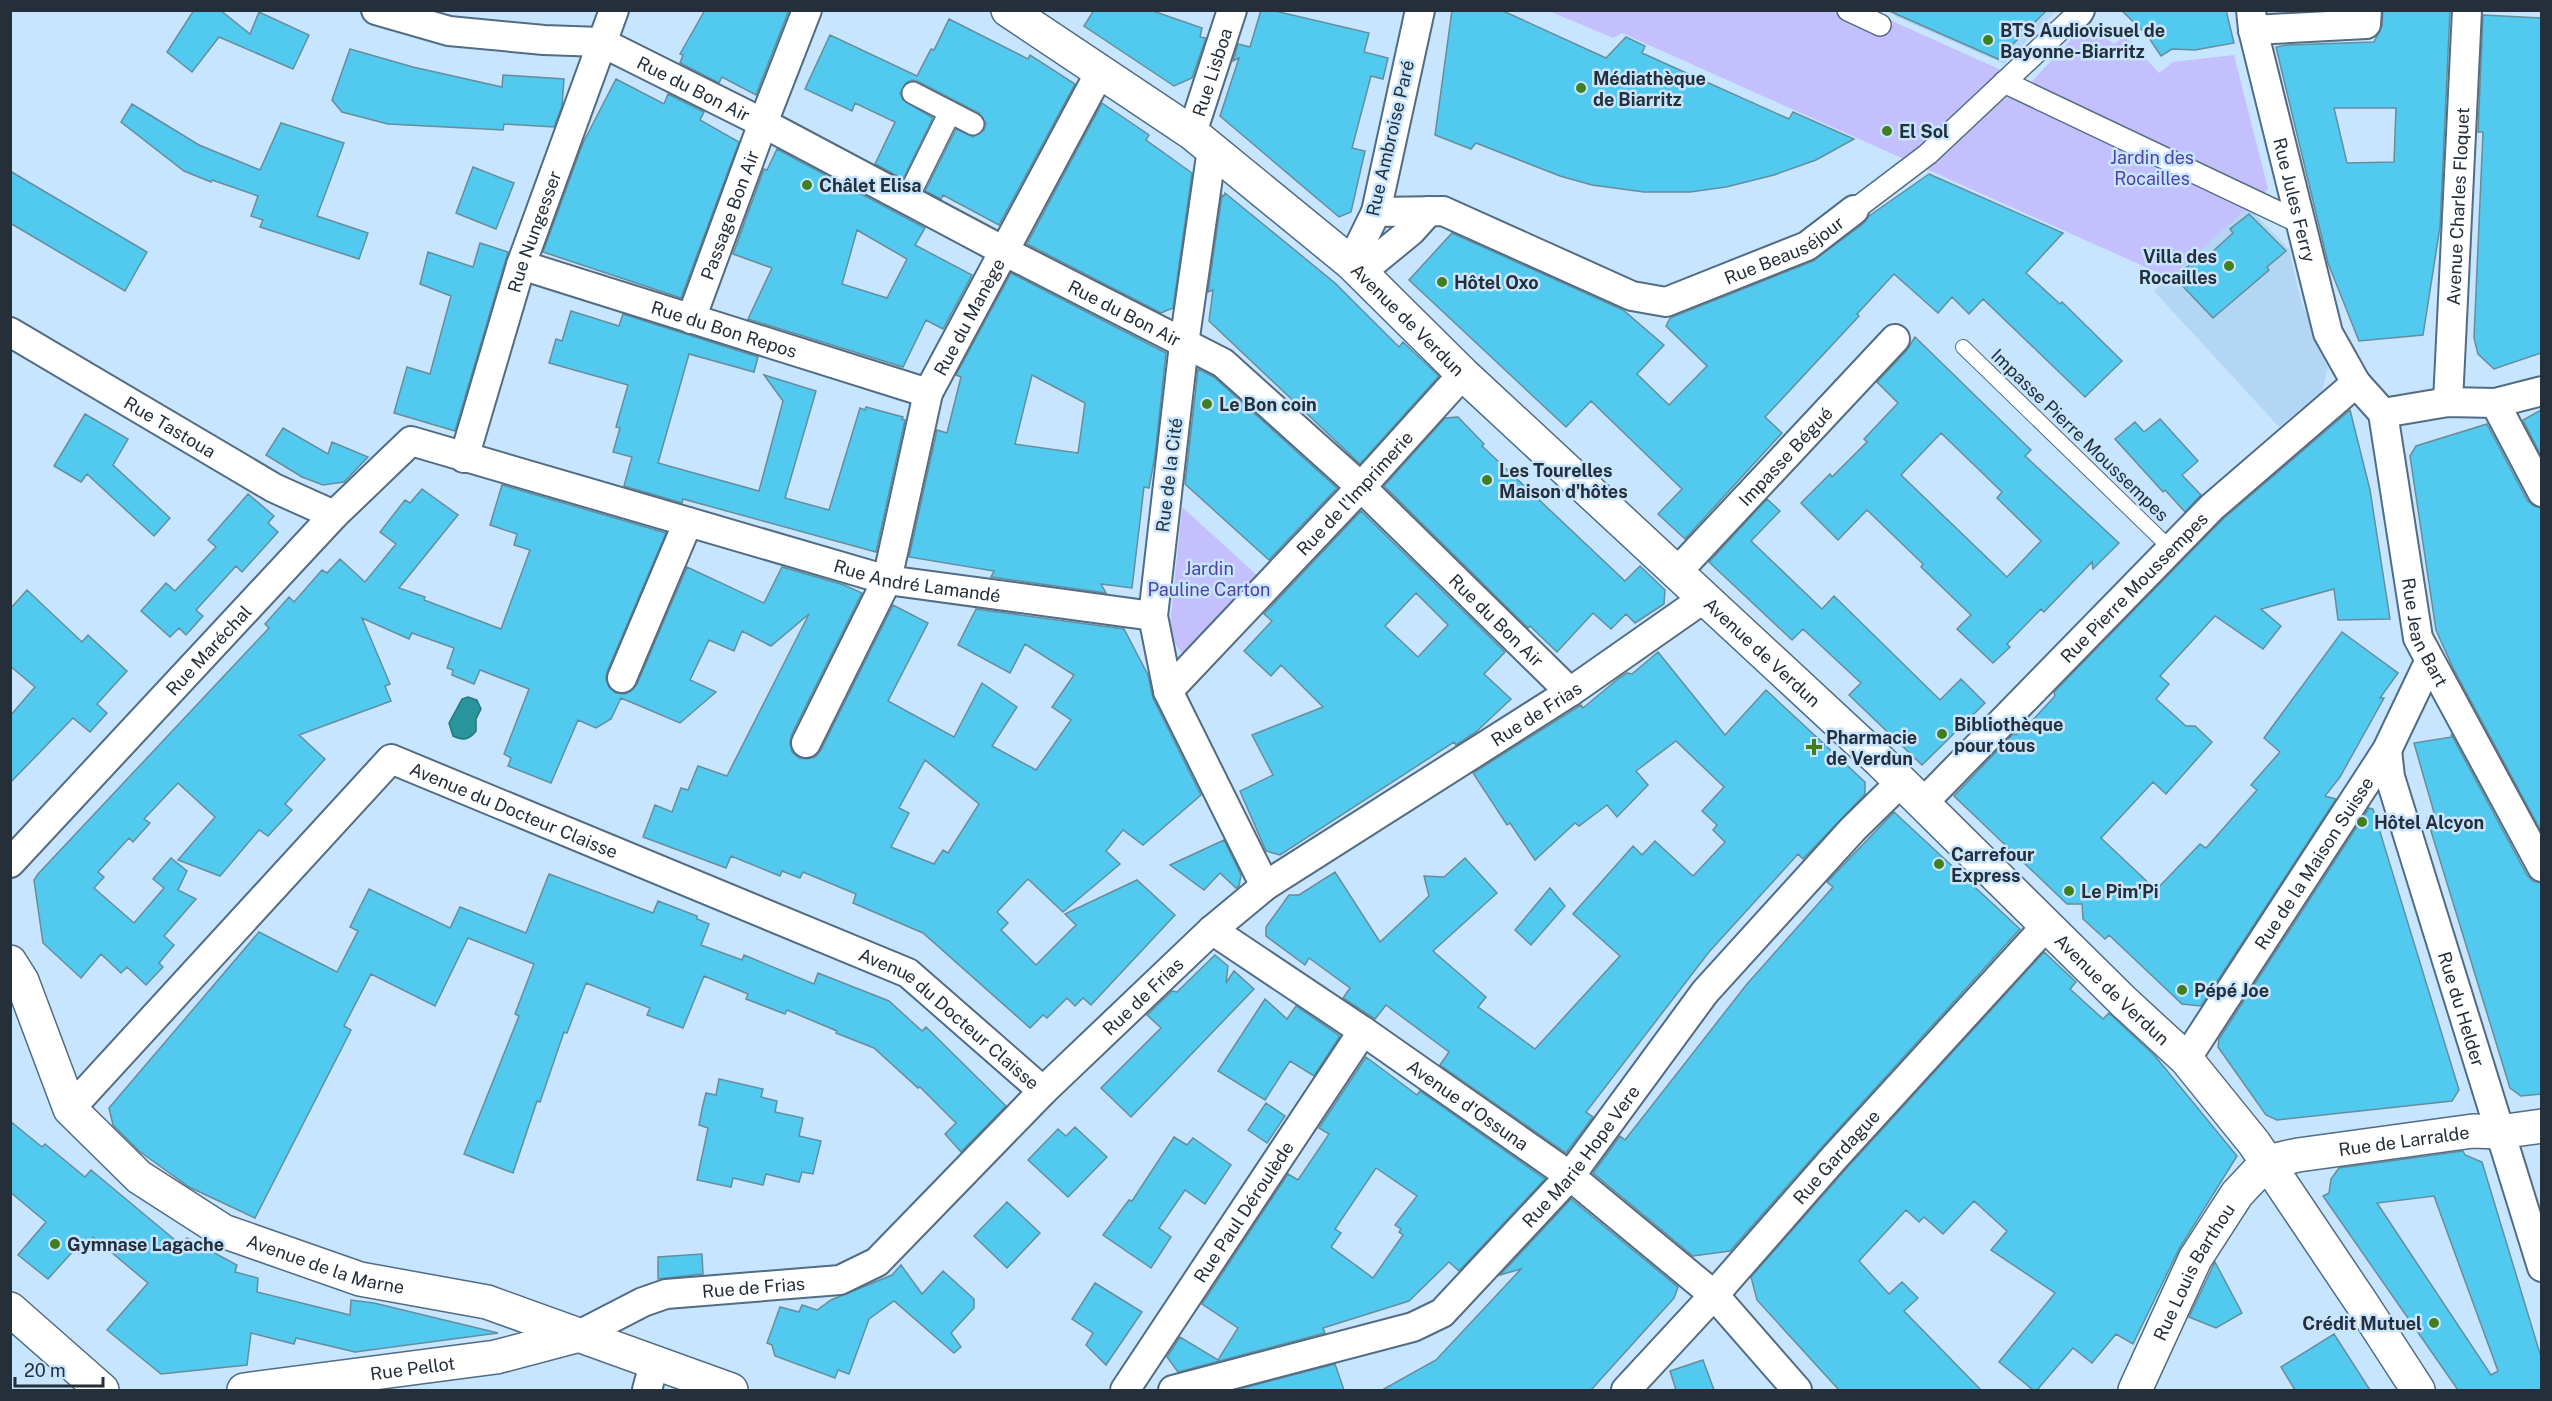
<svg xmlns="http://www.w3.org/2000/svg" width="2552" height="1401" viewBox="0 0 2552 1401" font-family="'Public Sans',sans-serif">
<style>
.built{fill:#b3d6f4}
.green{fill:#c4c0fd}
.water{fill:#28959c;stroke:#27767e;stroke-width:1.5}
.building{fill:#52c9ef;stroke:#668d9b;stroke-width:1.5;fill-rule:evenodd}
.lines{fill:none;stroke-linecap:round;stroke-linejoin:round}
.service-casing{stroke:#516c83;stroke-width:16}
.pedestrian-casing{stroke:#516c83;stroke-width:24}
.minor-casing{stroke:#516c83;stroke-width:32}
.tertiary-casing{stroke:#516c83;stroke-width:36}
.secondary-casing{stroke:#516c83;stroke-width:36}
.service{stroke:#fff;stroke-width:14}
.pedestrian{stroke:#fff;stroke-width:21}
.minor{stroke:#fff;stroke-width:28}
.tertiary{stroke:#fff;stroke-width:33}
.secondary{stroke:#fff;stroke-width:33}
.poi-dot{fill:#417f1e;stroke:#c7e5ff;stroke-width:2}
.labels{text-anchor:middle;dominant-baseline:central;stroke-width:5;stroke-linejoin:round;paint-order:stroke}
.poi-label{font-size:18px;font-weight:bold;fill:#242f39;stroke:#c7e5ff;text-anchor:start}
.street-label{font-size:18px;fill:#242f39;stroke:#c7e5ff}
.park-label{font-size:18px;fill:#5342a1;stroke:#c7e5ff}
</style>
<rect width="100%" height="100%" fill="#c7e5ff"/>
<path class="built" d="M1898,10L2056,11L2004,64L1894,16Z
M2248,207L2289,249L2301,301L2328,367L2322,392L2279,427L2154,291Z"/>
<path class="green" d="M1549,11H1870L2030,83L2087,23L2114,44L2125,36L2159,73L2173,62L2234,55L2268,189L2170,278L1622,33L1613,38Z
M1182,507L1257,575L1188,654L1181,652L1169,635Z"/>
<path class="water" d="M468,697L477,700L481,709L476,719V731C469,740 463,741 453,736L449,723L462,699Z"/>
<path class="building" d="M194,10H220L250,34L259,12L309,35L293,69L219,37L192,72L167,52Z
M705,10H789L756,95L722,77L719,83L680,63L683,55L680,54Z
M1094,10H1150L1202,28L1200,37L1206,38L1192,78L1174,86L1084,26Z
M1261,10H1271L1369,33L1364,52L1388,58L1383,79L1371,76L1352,148L1365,151L1351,212L1339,217L1220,116L1239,58L1233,61L1238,44L1250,47Z
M1452,10H1501L1606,58L1626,37L1645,46L1642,53L1789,119L1793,112L1854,139L1816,160L1774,175L1726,187L1690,192H1644L1592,185L1560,176L1476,143L1471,149L1435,135Z
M1887,10H2047L1998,59Z
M2121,10H2226L2234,43L2195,50L2172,49L2161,56L2147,35Z
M2383,10H2450L2440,227L2423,335L2359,341L2328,263L2276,47L2287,45L2374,42L2382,26ZM2334,108H2396L2394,162L2347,163Z
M2483,15L2541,18V353L2494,369L2478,354L2474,338L2483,132H2478Z
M949,19L1028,59L1030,55L1075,84L999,225L943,195L941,199L925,191L956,129L973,137L984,130L986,123L979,113L919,82L912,80L906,83L900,93L903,100L933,118L903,179L875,164L895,122L855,103L852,111L805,89L830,35L917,76L931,49L934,50Z
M350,49L413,67L502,87L503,75L564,79L562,106L554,127L504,124L503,130L388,124L342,112L332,100Z
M616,79L664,104L668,94L704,112L700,120L739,142L681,298L543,252L583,143Z
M1102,103L1149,135L1146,140L1192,173L1173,308L1161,313L1027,244Z
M132,104L199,145L260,170L281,123L344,143L317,216L368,233L359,259L260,227L263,220L251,216L258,196L212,180L211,182L184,171L121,122Z
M777,149L925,228L915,245L972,275L943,329L926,320L903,367L748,319L772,268L733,254L764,169L767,170ZM857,230L907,259L887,298L842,284Z
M473,167L514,183L496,229L456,213Z
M10,171L147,252L125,291L10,223Z
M1929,174L2063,233L2026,273L2060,304L2062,302L2122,361L2085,397L1983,299L1969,314L1952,297L1938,313L1894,274L1857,314L1859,316L1765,417L1782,433L1685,539L1658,514L1682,489L1591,401L1566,427L1409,280L1452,233L1623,310L1664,345L1637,374L1669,405L1707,366L1666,326L1670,318L1813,261L1864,223L1869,216Z
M1225,193L1335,283L1399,347L1403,342L1439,376L1360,464L1209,321L1213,290L1208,292L1222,195L1224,196Z
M2249,214L2286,251L2267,267L2269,270L2213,318L2175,278L2195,260L2199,264L2233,233L2230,229Z
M480,243L508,252L455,431L394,413L407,367L430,374L451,296L420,284L428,252L473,267Z
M1011,273L1166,353L1155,456L1149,488L1144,487L1132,588L1101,584L1106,593L991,577L994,571L909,557L937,430L947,433L961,377L956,375ZM1032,375L1085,403L1078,453L1015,444Z
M571,311L619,326L623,314L758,357L754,372L689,354L658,463L759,491L783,401L764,375L816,391L785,498L829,510L860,408L865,410L866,407L903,417L902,419L905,420L876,552L683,499L682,503L624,486L632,457L613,452L620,428L616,427L628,385L549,363L556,339L562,341Z
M1915,337L2031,450L2025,456L2119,543L2093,569L2092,562L2044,612L2041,609L2007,644L2010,647L1993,663L1957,629L1971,615L1921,567L1923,564L1867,510L1838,540L1801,503L1830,474L1832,477L1867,442L1864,439L1898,403L1877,382L1907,350ZM1941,433L2002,492L1997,498L2041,541L2007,577L1901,475Z
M1198,369L1214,377L1337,488L1269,560L1185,484Z
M2350,410L2370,490L2390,619L2338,620L2334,589L2261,609L2281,626L2263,649L2215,616L2160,676L2169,684L2156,699L2186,726H2195L2212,742L2166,794L2153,782L2101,838L2156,890L2200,844L2206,848L2257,790L2251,785L2280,752L2264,738L2342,632L2398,673L2380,698H2384L2340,777L2325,796L2336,799L2201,1006L2182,1004L2109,935L2105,939L2083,919L2082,904H2067L1954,796L2014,733L2016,735L2027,723L2029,724L2055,696L2054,692L2223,519Z
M2541,410V456L2523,420Z
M85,414L128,439L113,465L170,518L154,536L87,474L81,482L54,466Z
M1458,417L1484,444L1482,446L1625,581L1640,566L1665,590L1664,604L1635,623L1626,614L1611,629L1593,613L1557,652L1530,626L1528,628L1384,486L1445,418Z
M2160,419L2198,461L2182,475L2201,495L2185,512L2165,490L2163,492L2115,439L2135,422L2144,432Z
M2487,424L2527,500L2534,506L2541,508V831L2453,668L2436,630L2410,456L2416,446Z
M283,428L328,454L332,442L368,457L344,482L323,485L302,477L266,455Z
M502,485L666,533L607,672L606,679L609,687L616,693L625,694L631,691L637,684L687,567L764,603L782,567L844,585L862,593L791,736L790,743L792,752L799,758L806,759L815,757L821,750L893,605L928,623L888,701L954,737L982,683L1017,707L992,746L1036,770L1071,720L1052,707L1074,675L1025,644L1010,673L958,645L976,609L1124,629L1148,675L1153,698L1201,795L1143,845L1123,830L1106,851L1120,864L1063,912L1028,879L997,912L1008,923L1001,930L1036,965L1076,925L1065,914L1137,880L1175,915L1091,1005L1083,998L1075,1006L1067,998L1047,1018L1043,1015L1030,1028L923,933L853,903L856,894L803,872L800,878L782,871L780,876L731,856L726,868L643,837L655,805L672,812L681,788L688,790L698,766L727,776L809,614L771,646L742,631L734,651L709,640L690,680L716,692L680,723L621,698L611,719L596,728L578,720L551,783L508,766L511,758L504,754L529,689L480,670L474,684L452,675L453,670L447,668L454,648L412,633L409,639L362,618L390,684L385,686L391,701L299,735L325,759L285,804L292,810L268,836L259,830L220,876L178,860L215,817L178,783L144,819L150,823L133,842L129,838L98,872L104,877L94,888L134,923L164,888L153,879L171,858L187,871L178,890L196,899L164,936L174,945L159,963L163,967L146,985L127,967L121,973L101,954L81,978L43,943L34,880L38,874L269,628L265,624L289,597L294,602L322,570L327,573L340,559L365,582L396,544L380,532L405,500L410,503L422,489L458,515L399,588L425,597L424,600L501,629L530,550L514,545L517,534L490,525ZM925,760L979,804L948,853L943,850L934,864L891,847L909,813L899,808Z
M248,494L274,516L268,523L278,532L242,572L236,566L196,610L203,616L186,635L179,628L170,637L141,611L166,583L175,591L216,547L208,540Z
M1767,499L1780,511L1751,541L1822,609L1834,596L1940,700L1961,679L1985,703L1922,765L1849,695L1861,683L1803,629L1792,640L1709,562Z
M1361,511L1505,652L1484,674L1511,699L1476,732L1456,745L1454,742L1280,855L1266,851L1240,791L1273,775L1252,735L1323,707L1281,665L1271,676L1244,651L1272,621L1264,614ZM1416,593L1448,625L1418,657L1385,626Z
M27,590L82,642L88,635L127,671L97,704L107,713L90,732L73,718L10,783V716L35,687L10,666V609Z
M1658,652L1725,735L1766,690L1865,782V794L1803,859L1798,854L1709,952L1586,1112L1593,1117L1566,1153L1440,1065L1449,1052L1386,1005L1375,1019L1343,998L1350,988L1309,958L1305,965L1266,936V927L1289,895H1299L1335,872L1380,942L1429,896L1424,876L1444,877L1465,858L1497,893L1433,951L1486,997L1478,1007L1535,1049L1620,956L1573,914L1633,846L1642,855L1655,841L1693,876L1725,842L1713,830L1717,825L1702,811L1724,787L1676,741L1636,771L1648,785L1617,817L1607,805L1579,826L1575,823L1535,860L1510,823L1507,825L1473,773L1581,705L1583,708L1619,678L1627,673L1632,674Z
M2451,734L2527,875L2533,881L2541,883V1094L2521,1096L2510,1088L2427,818L2435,816L2414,743L2452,737Z
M2369,808L2373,809L2459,1090L2452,1101L2277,1120L2266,1115L2218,1047L2219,1039Z
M1894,812L2020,929L1822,1147L1730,1251L1693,1256L1593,1173L1620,1136L1625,1140L1747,984L1833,887L1827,882Z
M1224,840L1241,875L1239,886L1236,888L1220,873L1204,890L1170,865Z
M549,874L653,913L658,901L697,916V919L709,924L701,945L742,960L744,955L814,984L818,973L889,1001L922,1031L926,1027L1006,1106L961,1152L945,1134L956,1123L920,1087L918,1088L874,1048L836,1033L837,1031L787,1010L785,1014L746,999L748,994L704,976L683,1028L647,1015L650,1008L586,983L567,1033L564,1032L540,1102L537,1101L513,1173L464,1154L519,1016L515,1014L534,964L468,938L435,1006L371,974L344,1026L351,1030L255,1218L189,1187L139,1151L113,1125L109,1108L259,932L337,972L358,931L350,927L369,889L450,928L460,907L526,933Z
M1550,888L1565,906L1531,945L1515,930Z
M2044,952L2076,982L2070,989L2103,1019L2109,1013L2155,1056L2237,1156L2179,1249L2133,1344L2116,1334L2092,1363L2073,1348L2037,1390H2033L1999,1362L2055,1293L1991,1250L2007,1231L1974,1201L1943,1234L1924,1217L1919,1222L1906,1210L1859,1261L1889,1294L1902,1282L1918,1298L1904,1311L1981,1390H1839L1757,1300L1751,1277L1846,1169Z
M1215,955L1228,966L1226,983L1234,971L1254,989L1131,1117L1101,1088L1161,1028L1147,1015L1172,991L1177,992Z
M1265,999L1287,1019L1296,1006L1340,1036L1314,1076L1290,1061L1265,1100L1218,1071Z
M1366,1057L1417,1095L1420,1091L1545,1179L1459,1271L1449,1262L1409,1301L1323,1328L1325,1333L1178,1372L1167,1357L1180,1337L1218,1360L1238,1328L1202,1304L1288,1174L1298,1180L1329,1134L1319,1128ZM1376,1168L1417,1196L1395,1225L1401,1229L1399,1232L1403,1235L1373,1278L1331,1247L1341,1233L1335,1229Z
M719,1079L763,1089L761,1097L777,1101L775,1112L803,1118L799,1136L821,1141L813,1174L802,1172L799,1182L766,1174L763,1185L733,1178L731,1187L697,1180L708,1128L699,1125L702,1109L706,1093L716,1095Z
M1266,1103L1285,1116L1267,1143L1248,1130Z
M10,1121L42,1147L45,1144L85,1177L91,1170L181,1245L187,1238L237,1265L235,1272L258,1278L257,1292L350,1315L351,1300L374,1303L498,1333L355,1352L296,1338L294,1344L251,1333L247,1365L161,1374L107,1330L148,1283L93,1237L80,1254L75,1249L48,1279L18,1255L46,1222L10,1192Z
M1075,1127L1107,1157L1068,1197L1028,1160L1058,1129L1066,1136Z
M1174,1137L1187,1145L1193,1138L1231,1165L1205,1204L1185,1190L1159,1228L1171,1237L1151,1268L1103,1235L1129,1200L1132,1201Z
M2463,1151L2465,1155L2482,1162L2541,1357V1390H2458L2323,1196L2329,1193L2331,1179L2339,1168ZM2434,1196L2498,1371L2491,1375L2377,1203Z
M1571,1199L1678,1287L1674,1298L1591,1390H1382L1436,1360L1521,1269L1500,1275Z
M1007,1202L1040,1233L1007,1268L974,1236Z
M702,1254L703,1274L658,1279V1257Z
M2215,1262L2242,1313L2216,1328L2189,1317Z
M901,1265L922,1294L943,1271L974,1299V1308L951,1333L961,1347L954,1353L894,1301L869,1319L849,1374L838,1370L835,1378L775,1356L772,1345L767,1343L780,1307L799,1312L802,1305L817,1310L831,1300L892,1275Z
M1095,1283L1142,1312L1106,1365L1086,1345L1093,1333L1072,1319Z
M2334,1334L2370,1390H2295L2281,1367Z
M1703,1360L1714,1390H1676L1670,1371Z
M1335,1364L1344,1390H1236Z"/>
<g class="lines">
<defs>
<path id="service" d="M1963,347L2171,549"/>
<path id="pedestrian" d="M1848,10L1880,25
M2004,82L2301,223
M913,93L973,124
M907,199L950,112
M1854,210L1928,154L2078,13"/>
<g id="minor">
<path id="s1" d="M376,10L449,31L544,40L601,42L763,123L1004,251L1223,363L1361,487L1570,692"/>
<path d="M1420,10L1376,212L1351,263H1372L1411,231L1429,211"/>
<path id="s2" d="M2251,10L2253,30L2328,333L2356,383L2383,413L2418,638L2542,867"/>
<path d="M2078,13L2080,10"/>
<path d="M2253,30L2366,24L2367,10"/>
<path id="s3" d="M1192,133L1232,10"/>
<path d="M1212,149L1184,344L1153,616L1168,691L1265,886"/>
<path id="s4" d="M1376,212L1443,211L1632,296L1666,302L1807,246L1854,210"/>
<path id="s5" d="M521,265L928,393"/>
<path id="s6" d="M691,319L763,123L807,10"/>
<path id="s7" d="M10,332L274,488L334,515"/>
<path id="s8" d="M2448,402L2467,10"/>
<path d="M2495,403L2542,492"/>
<path d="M2383,413L2448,402L2495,403L2542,391"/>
<path id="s9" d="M464,458L521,265L614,10"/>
<path id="s10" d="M1676,573L1895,339"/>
<path d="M622,678L688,522"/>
<path id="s11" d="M1168,691L1361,487L1463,374"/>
<path id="s12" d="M806,743L887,580L928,393L1100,72"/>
<path id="s13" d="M2387,750L2390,777L2542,1267"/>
<path id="s14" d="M1922,804L2212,507L2356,383"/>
<path id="s15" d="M10,863L334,515L411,441L887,580L1153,616"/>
<path id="s16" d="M1212,930L1363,1031L1570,1176L1714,1295L1797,1390"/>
<path id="s17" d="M2186,1059L2387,750L2429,662"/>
<path id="s18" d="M70,1109L391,759L908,973L1043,1091"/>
<path id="s19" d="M579,1335L643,1302L666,1294L840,1280L877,1262L1043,1091L1212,930L1265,886L1570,692L1703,599"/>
<path d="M647,1390L654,1364"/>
<path id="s20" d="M1125,1390L1363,1031"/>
<path id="s21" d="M1173,1390L1413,1327L1442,1313L1570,1176L1705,992L1853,829L1900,783"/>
<path id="s22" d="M1626,1390L1714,1295L1834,1158L2046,926"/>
</g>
<g id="tertiary">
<path id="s23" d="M244,1390L496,1357L579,1335"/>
<path id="s24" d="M2135,1390L2195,1259L2237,1194L2267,1162L2298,1155L2473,1131L2499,1132L2542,1126"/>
</g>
<g id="secondary">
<path id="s25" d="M1008,10L1192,133L1351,263L1463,374L1880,761L2124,1002L2186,1059L2254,1143L2363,1305L2418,1390"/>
<path id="s26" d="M10,962L22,981L70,1109L139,1177L223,1231L360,1279L487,1302L731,1390"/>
<path d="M10,1309L102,1390"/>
</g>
</defs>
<use href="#service" class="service-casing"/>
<use href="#pedestrian" class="pedestrian-casing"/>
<use href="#minor" class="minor-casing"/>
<use href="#tertiary" class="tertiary-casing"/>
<use href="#secondary" class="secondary-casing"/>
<use href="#service" class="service"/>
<use href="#pedestrian" class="pedestrian"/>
<use href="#minor" class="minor"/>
<use href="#tertiary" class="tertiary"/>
<use href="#secondary" class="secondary"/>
</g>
<g class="poi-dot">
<circle cx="1988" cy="40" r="6"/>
<circle cx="1581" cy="88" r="6"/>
<circle cx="1887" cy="131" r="6"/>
<circle cx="807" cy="185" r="6"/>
<circle cx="2229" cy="266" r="6"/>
<circle cx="1442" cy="282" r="6"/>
<circle cx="1207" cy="404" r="6"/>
<circle cx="1487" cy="480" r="6"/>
<circle cx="1942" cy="734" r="6"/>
<path d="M1811 738h6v6h6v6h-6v6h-6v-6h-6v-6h6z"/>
<circle cx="2362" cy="822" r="6"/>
<circle cx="1939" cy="864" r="6"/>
<circle cx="2069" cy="891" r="6"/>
<circle cx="2182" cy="990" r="6"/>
<circle cx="55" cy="1244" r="6"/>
<circle cx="2434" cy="1323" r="6"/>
</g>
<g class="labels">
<g class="poi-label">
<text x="2000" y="30">BTS Audiovisuel de<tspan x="2000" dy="21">Bayonne-Biarritz</tspan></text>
<text x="1593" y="78">Médiathèque<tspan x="1593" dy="21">de Biarritz</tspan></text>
<text x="1899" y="131">El Sol</text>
<text x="819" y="185">Châlet Elisa</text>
<text x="2217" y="256" text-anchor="end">Villa des<tspan x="2217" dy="21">Rocailles</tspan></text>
<text x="1454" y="282">Hôtel Oxo</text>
<text x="1219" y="404">Le Bon coin</text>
<text x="1499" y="470">Les Tourelles<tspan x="1499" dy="21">Maison d'hôtes</tspan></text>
<text x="1954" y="724">Bibliothèque<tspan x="1954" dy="21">pour tous</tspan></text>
<text x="1826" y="737">Pharmacie<tspan x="1826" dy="21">de Verdun</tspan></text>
<text x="2374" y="822">Hôtel Alcyon</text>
<text x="1951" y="854">Carrefour<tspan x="1951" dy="21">Express</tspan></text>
<text x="2081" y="891">Le Pim'Pi</text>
<text x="2194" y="990">Pépé Joe</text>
<text x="67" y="1244">Gymnase Lagache</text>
<text x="2422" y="1323" text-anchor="end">Crédit Mutuel</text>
</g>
<g class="street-label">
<text stroke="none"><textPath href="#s3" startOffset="64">Rue Lisboa</textPath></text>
<text stroke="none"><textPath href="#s1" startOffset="332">Rue du Bon Air</textPath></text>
<text transform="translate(1390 138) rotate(-77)">Rue Ambroise Paré</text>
<text stroke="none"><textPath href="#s2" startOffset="195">Rue Jules Ferry</textPath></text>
<text stroke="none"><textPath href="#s8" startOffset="196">Avenue Charles Floquet</textPath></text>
<text stroke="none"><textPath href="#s6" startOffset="111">Passage Bon Air</textPath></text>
<text stroke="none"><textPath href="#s9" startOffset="237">Rue Nungesser</textPath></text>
<text stroke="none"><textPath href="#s4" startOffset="438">Rue Beauséjour</textPath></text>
<text stroke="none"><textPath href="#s1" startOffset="818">Rue du Bon Air</textPath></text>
<text stroke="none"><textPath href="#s12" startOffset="460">Rue du Manège</textPath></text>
<text stroke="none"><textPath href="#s25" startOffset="507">Avenue de Verdun</textPath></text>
<text stroke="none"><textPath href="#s5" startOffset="213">Rue du Bon Repos</textPath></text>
<text stroke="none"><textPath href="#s7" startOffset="186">Rue Tastoua</textPath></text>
<text transform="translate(2080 435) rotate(44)">Impasse Pierre Moussempes</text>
<text stroke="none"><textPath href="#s10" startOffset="160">Impasse Bégué</textPath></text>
<text transform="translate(1169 475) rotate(-83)">Rue de la Cité</text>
<text stroke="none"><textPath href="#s11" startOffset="272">Rue de l'Imprimerie</textPath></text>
<text stroke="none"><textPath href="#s15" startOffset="1108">Rue André Lamandé</textPath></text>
<text stroke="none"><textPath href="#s14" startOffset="303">Rue Pierre Moussempes</textPath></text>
<text stroke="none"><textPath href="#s1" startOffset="1304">Rue du Bon Air</textPath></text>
<text stroke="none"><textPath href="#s2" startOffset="654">Rue Jean Bart</textPath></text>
<text stroke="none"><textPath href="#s15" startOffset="291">Rue Maréchal</textPath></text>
<text stroke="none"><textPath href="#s25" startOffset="993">Avenue de Verdun</textPath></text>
<text stroke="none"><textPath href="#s19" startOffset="1174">Rue de Frias</textPath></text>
<text stroke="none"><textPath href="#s18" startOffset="608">Avenue du Docteur Claisse</textPath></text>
<text stroke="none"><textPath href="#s17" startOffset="234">Rue de la Maison Suisse</textPath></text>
<text stroke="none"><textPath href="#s25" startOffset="1479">Avenue de Verdun</textPath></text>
<text stroke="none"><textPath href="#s19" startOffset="688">Rue de Frias</textPath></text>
<text stroke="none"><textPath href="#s13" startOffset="270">Rue du Helder</textPath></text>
<text stroke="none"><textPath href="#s18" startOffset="1094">Avenue du Docteur Claisse</textPath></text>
<text stroke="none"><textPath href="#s16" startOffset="310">Avenue d'Ossuna</textPath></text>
<text stroke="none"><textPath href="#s24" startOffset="404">Rue de Larralde</textPath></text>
<text stroke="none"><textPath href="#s21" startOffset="490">Rue Marie Hope Vere</textPath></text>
<text stroke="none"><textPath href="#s22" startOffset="314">Rue Gardague</textPath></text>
<text stroke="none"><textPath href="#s20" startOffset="214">Rue Paul Déroulède</textPath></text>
<text stroke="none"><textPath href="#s26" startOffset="464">Avenue de la Marne</textPath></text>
<text stroke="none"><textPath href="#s24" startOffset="132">Rue Louis Barthou</textPath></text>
<text stroke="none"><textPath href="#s19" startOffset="184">Rue de Frias</textPath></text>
<text stroke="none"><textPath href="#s23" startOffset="170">Rue Pellot</textPath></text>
</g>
<g class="park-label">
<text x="2152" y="157">Jardin des<tspan x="2152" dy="21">Rocailles</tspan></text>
<text x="1209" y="568">Jardin<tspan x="1209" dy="21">Pauline Carton</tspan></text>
</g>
</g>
<rect width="2552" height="1401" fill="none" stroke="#242f39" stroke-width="24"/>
<path d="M15 1377v9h88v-9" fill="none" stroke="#242f39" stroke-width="3"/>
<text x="24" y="1377" font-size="18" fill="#242f39" stroke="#c7e5ff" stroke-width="4.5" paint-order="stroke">20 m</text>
</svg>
